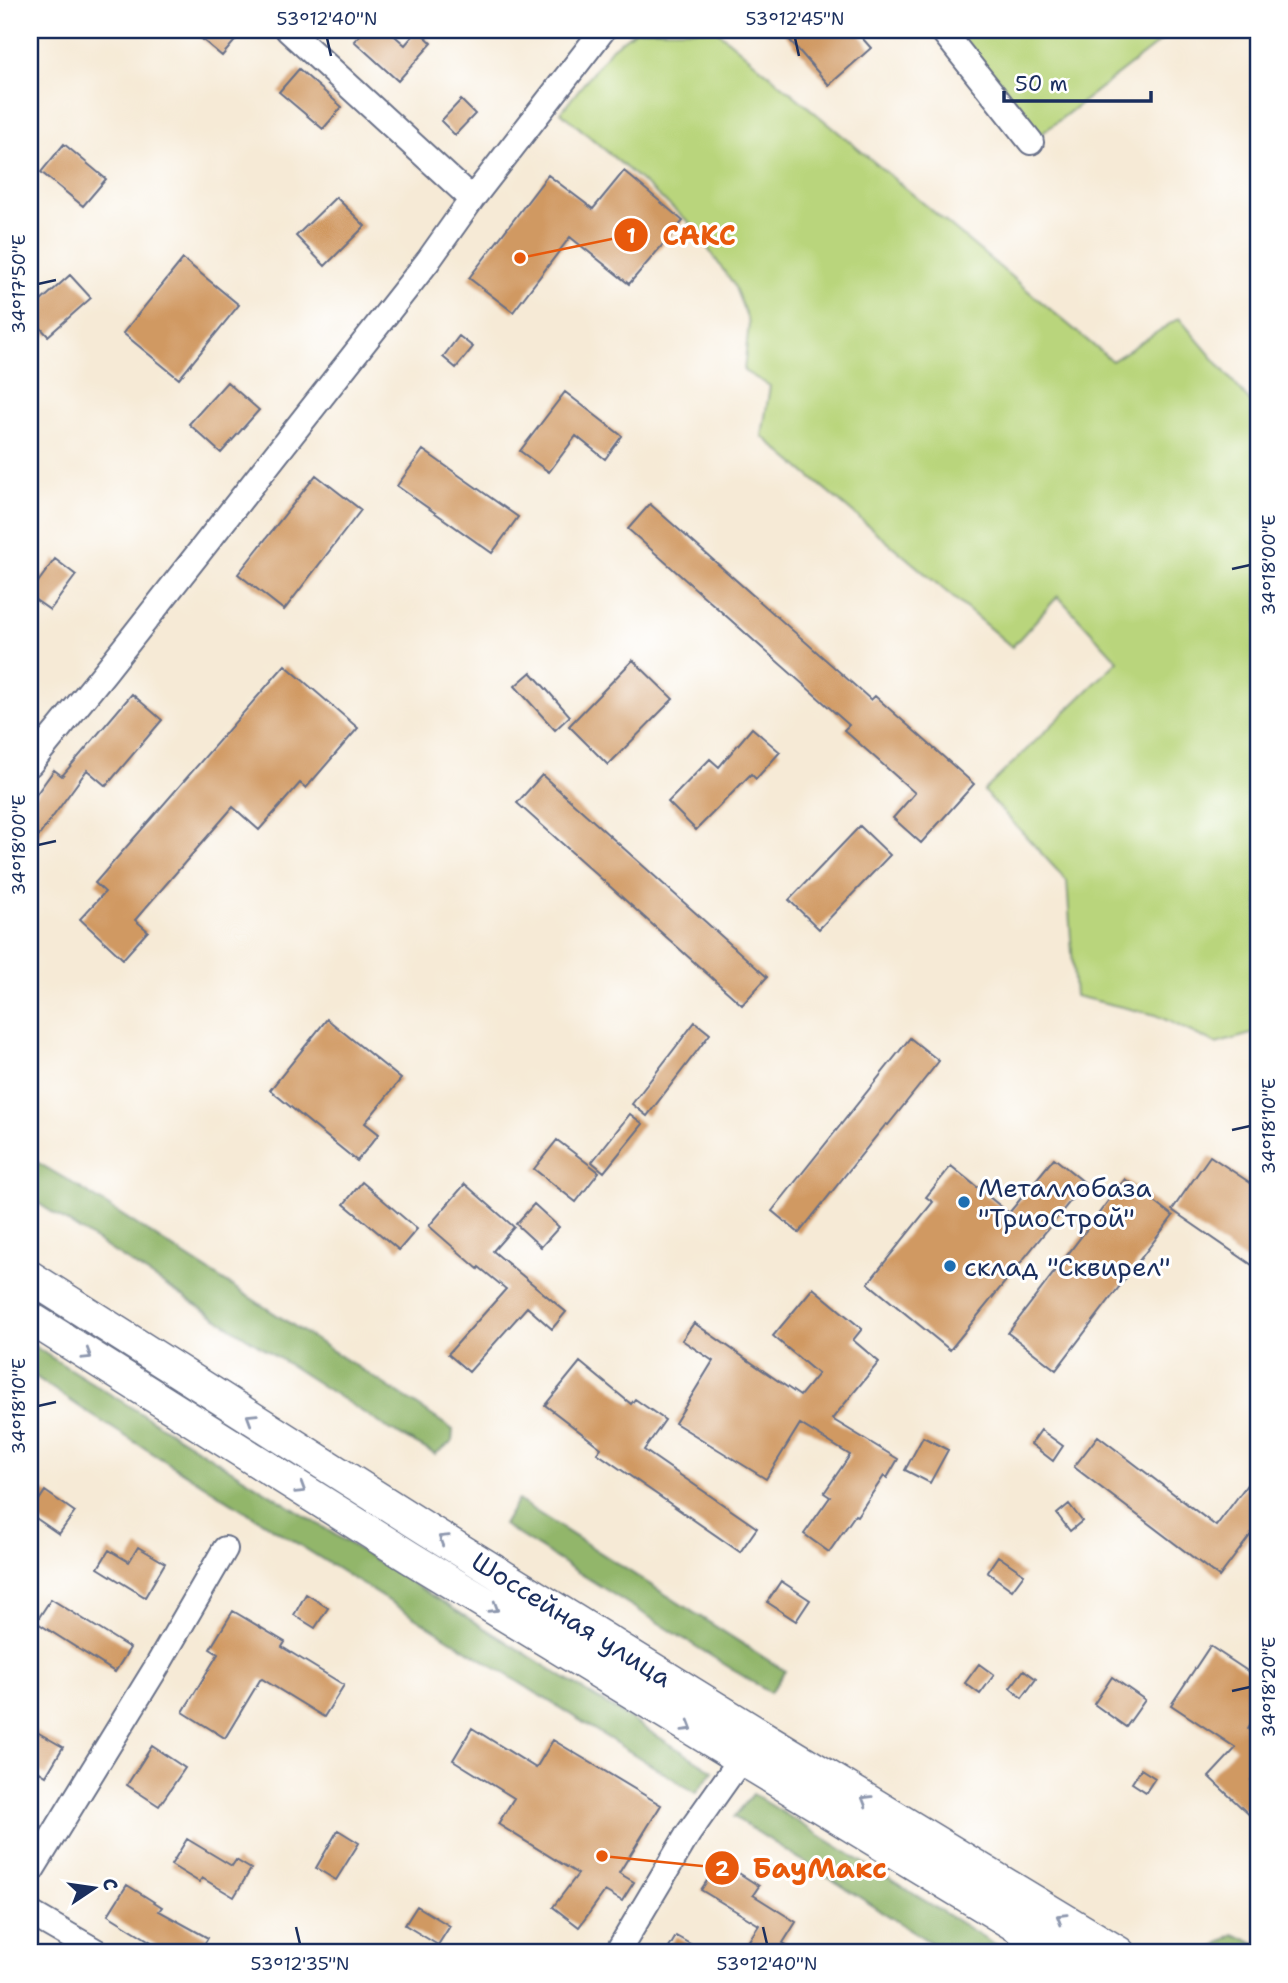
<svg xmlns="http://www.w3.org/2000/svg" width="1288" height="1983" viewBox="0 0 1288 1983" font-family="'Shantell Sans',sans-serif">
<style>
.green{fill:#b9d57b;stroke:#6a826c;stroke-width:2}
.forest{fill:#92b66b;stroke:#567264;stroke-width:2}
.building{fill:#d09962}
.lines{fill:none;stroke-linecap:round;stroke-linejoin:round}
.minor-casing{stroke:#687088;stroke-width:28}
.major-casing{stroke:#687088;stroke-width:35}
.minor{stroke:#fff;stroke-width:24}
.major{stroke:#fff;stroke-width:32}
.oneway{stroke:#8d97ae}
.ticks{fill:none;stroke:#1b2f5e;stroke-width:2.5}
.poi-dot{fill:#1f6fb2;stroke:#fff;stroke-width:2.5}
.labels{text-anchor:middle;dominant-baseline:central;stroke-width:6;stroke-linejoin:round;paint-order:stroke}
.poi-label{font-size:26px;fill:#1b2f5e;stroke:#fff;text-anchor:start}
.street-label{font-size:26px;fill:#1b2f5e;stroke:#fff}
.leader{fill:none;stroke:#e8590c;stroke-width:2.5}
.callout-dot{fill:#e8590c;stroke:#fff;stroke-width:2.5}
.mark-label{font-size:21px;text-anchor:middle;font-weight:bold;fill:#fff}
.callout-label{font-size:28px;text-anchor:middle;font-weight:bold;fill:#e8590c;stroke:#fff;stroke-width:6;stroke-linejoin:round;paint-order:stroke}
.neatline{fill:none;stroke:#1b2f5e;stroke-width:2.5}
.ticks-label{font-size:18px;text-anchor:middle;fill:#1b2f5e}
</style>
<rect width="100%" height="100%" fill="#fff"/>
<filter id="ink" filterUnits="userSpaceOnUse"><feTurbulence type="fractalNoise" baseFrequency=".0143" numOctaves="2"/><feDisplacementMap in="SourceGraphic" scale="14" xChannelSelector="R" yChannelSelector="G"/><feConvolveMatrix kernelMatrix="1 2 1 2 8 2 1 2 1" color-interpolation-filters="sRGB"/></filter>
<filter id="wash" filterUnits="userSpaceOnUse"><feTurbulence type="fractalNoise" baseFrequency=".00686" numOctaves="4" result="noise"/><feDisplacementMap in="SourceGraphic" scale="28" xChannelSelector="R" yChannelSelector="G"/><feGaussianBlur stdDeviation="1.57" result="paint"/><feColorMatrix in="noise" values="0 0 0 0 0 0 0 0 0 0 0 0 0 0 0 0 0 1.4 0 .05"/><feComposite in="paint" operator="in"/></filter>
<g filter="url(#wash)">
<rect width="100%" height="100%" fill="#f6ead6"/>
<path class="green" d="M636,30H716L1112,361L1179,318L1258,411V1032L1216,1044L1156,1015L1075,996L1067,881L984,791L1118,661L1058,596L1012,647L762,436L770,386L744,371L749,323L734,285L689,222L561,112L612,48Z
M942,30H1175L1031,142Z"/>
<path class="forest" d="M30,1158L69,1181L418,1406L453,1430L452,1442L435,1454L389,1429L30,1198Z
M30,1343L49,1356L713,1771L696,1793L90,1414L30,1373Z
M518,1500L785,1671L770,1693L503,1525Z
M753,1794L1009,1953H947L734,1817Z
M1233,1934L1258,1944V1953H1214L1209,1950Z"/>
<g id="blocks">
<path class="building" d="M191,30H244L222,56Z
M365,30H388L405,45L418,30L432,43L398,81L354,41Z
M781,30H855L871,48L829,85Z
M299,69L342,107L323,129L279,92Z
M461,100L475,114L455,135L441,121Z
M64,144L106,179L83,206L41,172Z
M624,171L683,221L629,284L570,237L513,312L469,278L548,175L593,209Z
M336,197L365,226L325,266L296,236Z
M183,259L239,305L179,379L123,333Z
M70,275L91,298L48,336L30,316V311Z
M459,336L473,347L456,368L443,357Z
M227,382L259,410L221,453L189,424Z
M565,392L622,436L605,459L576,436L549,472L520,451Z
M423,450L518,517L492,553L397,486Z
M316,475L361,510L284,610L238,574Z
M650,504L871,700L875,696L974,784L921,843L893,818L915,793L844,730L849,725L628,529Z
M55,559L76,575L50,610L30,596V593Z
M633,660L673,699L608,765L569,726Z
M285,665L358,728L306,788L300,783L259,830L233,807L135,920L148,931L123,959L80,919L105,892L95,883Z
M531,672L570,716L555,730L515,686Z
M132,694L162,720L106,786L87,770L30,848V803L54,770L62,776Z
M752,728L780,752L756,779L751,774L696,830L668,802L710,759L719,767Z
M542,775L767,977L742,1005L517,803Z
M860,826L890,855L819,929L789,900Z
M327,1019L401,1079L365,1123L379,1134L357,1161L270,1090Z
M695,1022L710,1034L647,1116L632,1104Z
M910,1038L939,1061L888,1125L886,1124L799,1233L772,1211Z
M630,1114L643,1124L604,1172L592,1162Z
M557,1140L599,1172L576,1202L534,1169Z
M1210,1156L1258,1188V1269L1172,1210Z
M1054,1158L1085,1183L950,1350L868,1283L933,1202L926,1197L951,1166L1009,1213Z
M1125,1179L1173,1216L1056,1370L1008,1333Z
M362,1182L417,1229L399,1250L344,1204Z
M465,1184L514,1227L493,1251L566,1312L552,1329L527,1307L469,1372L448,1354L506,1289L479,1267L478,1269L429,1226Z
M534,1204L559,1227L541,1247L516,1224Z
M813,1288L862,1329L853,1340L879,1362L832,1419L898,1459L887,1478L884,1476L857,1516L855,1515L829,1552L804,1534L830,1497L824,1493L850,1455L800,1424L766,1479L675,1423L713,1361L682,1340L694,1323L800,1396L818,1374L773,1336Z
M580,1362L631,1404L635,1399L665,1420L644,1450L757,1528L740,1552L597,1453L601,1448L545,1405Z
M1041,1430L1063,1446L1053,1461L1031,1444Z
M1098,1436L1216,1526L1258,1470V1525L1219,1577L1074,1467Z
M923,1437L948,1450L930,1483L905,1470Z
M45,1491L75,1512L59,1534L30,1514Z
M1069,1504L1082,1521L1070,1531L1057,1514Z
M138,1547L165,1563L145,1597L98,1568L109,1550L129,1562Z
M998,1556L1024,1574L1012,1590L987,1572Z
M781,1581L810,1600L796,1621L767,1602Z
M306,1594L328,1608L315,1628L294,1615Z
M51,1599L130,1648L115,1672L36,1622Z
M233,1611L285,1642L282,1647L344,1685L324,1717L262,1679L260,1680L225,1738L183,1712L218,1654L210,1649Z
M1210,1646L1258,1678V1712L1248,1728L1258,1737V1772L1251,1780L1258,1787V1823L1209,1777L1236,1748L1171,1705Z
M979,1664L994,1675L980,1694L965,1683Z
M1024,1670L1036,1679L1022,1698L1010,1688Z
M1112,1677L1145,1700L1126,1727L1094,1704Z
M30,1728L63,1747L46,1776L30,1766Z
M472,1728L536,1768L553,1740L661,1805L619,1873L634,1882L622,1901L605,1891L579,1927L553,1907L578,1874L498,1824L514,1798L453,1760Z
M152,1746L185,1768L159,1806L127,1785Z
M1141,1769L1155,1778L1146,1792L1132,1783Z
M338,1830L359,1843L336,1880L316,1868Z
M187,1839L232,1866L236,1860L251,1869L234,1897L202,1878L199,1882L171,1865Z
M720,1861L759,1886L753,1895L796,1922L783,1943L801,1953H741L759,1925L701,1890Z
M127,1885L162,1907L159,1911L208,1938L199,1953H169L108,1915Z
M417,1906L450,1926L438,1945L405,1925Z
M676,1936L706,1953H666Z"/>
</g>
</g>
<g filter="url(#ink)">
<use href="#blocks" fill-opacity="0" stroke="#687088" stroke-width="2"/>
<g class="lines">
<defs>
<path id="minor" d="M288,30L472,199
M942,30L1031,142
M30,764L105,672L428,261L472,199L603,30
M30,1873L156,1668L225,1549
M30,1913L99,1953
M617,1953L688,1834L741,1759"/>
<path id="major" d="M30,1277L428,1530L766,1739L1119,1953
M30,1318L411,1558L1061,1953"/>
</defs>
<use href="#minor" class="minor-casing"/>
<use href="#major" class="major-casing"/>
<use href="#minor" class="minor"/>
<use href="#major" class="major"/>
</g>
<defs><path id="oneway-chevron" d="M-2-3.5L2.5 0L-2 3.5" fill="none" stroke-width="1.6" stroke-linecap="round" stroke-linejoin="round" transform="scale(1.75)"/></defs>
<g class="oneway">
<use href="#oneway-chevron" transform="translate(87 1355) rotate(32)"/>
<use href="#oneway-chevron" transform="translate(251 1418) rotate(-148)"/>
<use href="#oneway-chevron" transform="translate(301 1489) rotate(32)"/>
<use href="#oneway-chevron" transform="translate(443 1539) rotate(-148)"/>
<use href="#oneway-chevron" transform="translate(494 1608) rotate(31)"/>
<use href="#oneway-chevron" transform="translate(688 1727) rotate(31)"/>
<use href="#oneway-chevron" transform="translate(866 1800) rotate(-149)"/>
<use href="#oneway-chevron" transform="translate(1061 1918) rotate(-149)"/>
</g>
</g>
<path class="ticks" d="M327,38L331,56M795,38L799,56M38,284L56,280M1232,569L1250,565M38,845L56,841M1232,1130L1250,1126M38,1406L56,1402M1232,1691L1250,1687M296,1927L300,1944M763,1927L767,1944"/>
<g class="poi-dot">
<circle cx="964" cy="1202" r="7"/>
<circle cx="950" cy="1266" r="7"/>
</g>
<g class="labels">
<g class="poi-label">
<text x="978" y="1187">Металлобаза<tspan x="978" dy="30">"ТриоСтрой"</tspan></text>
<text x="964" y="1266">склад "Сквирел"</text>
</g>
<g class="street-label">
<text transform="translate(572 1619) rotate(32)">Шоссейная улица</text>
</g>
</g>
<path class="leader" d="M520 258L631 235M602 1856L722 1868"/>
<g class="callout-dot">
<circle cx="520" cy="258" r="7"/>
<circle cx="602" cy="1856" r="7"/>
<circle cx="631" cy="235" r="18"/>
<circle cx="722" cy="1868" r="18"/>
</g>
<g class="mark-label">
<text x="631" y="243">1</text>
<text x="722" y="1876">2</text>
</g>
<g class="callout-label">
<text x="699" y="245">САКС</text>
<text x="820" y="1878">БауМакс</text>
</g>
<rect width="1288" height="1983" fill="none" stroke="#fff" stroke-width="77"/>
<g transform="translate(94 1888) rotate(77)" stroke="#ffffff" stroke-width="5" paint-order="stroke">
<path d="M0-5L12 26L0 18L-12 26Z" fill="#1b2f5e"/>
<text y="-10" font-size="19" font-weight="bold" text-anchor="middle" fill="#1b2f5e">С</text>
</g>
<path d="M1004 91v10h147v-10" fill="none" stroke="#1b2f5e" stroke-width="3.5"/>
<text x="1015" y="91" font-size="21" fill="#1b2f5e" stroke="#ffffff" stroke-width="5" paint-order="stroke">50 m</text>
<rect x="38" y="38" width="1212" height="1906" class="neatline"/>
<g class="ticks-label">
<text x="327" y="25">53°12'40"N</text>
<text x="795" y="25">53°12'45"N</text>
<text transform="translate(19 284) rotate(-90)" y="6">34°17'50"E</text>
<text transform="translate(1269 565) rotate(-90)" y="6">34°18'00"E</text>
<text transform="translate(19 845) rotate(-90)" y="6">34°18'00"E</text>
<text transform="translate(1269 1126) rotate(-90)" y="6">34°18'10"E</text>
<text transform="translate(19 1406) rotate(-90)" y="6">34°18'10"E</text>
<text transform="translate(1269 1687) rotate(-90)" y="6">34°18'20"E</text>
<text x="300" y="1970">53°12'35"N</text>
<text x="767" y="1970">53°12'40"N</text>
</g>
</svg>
